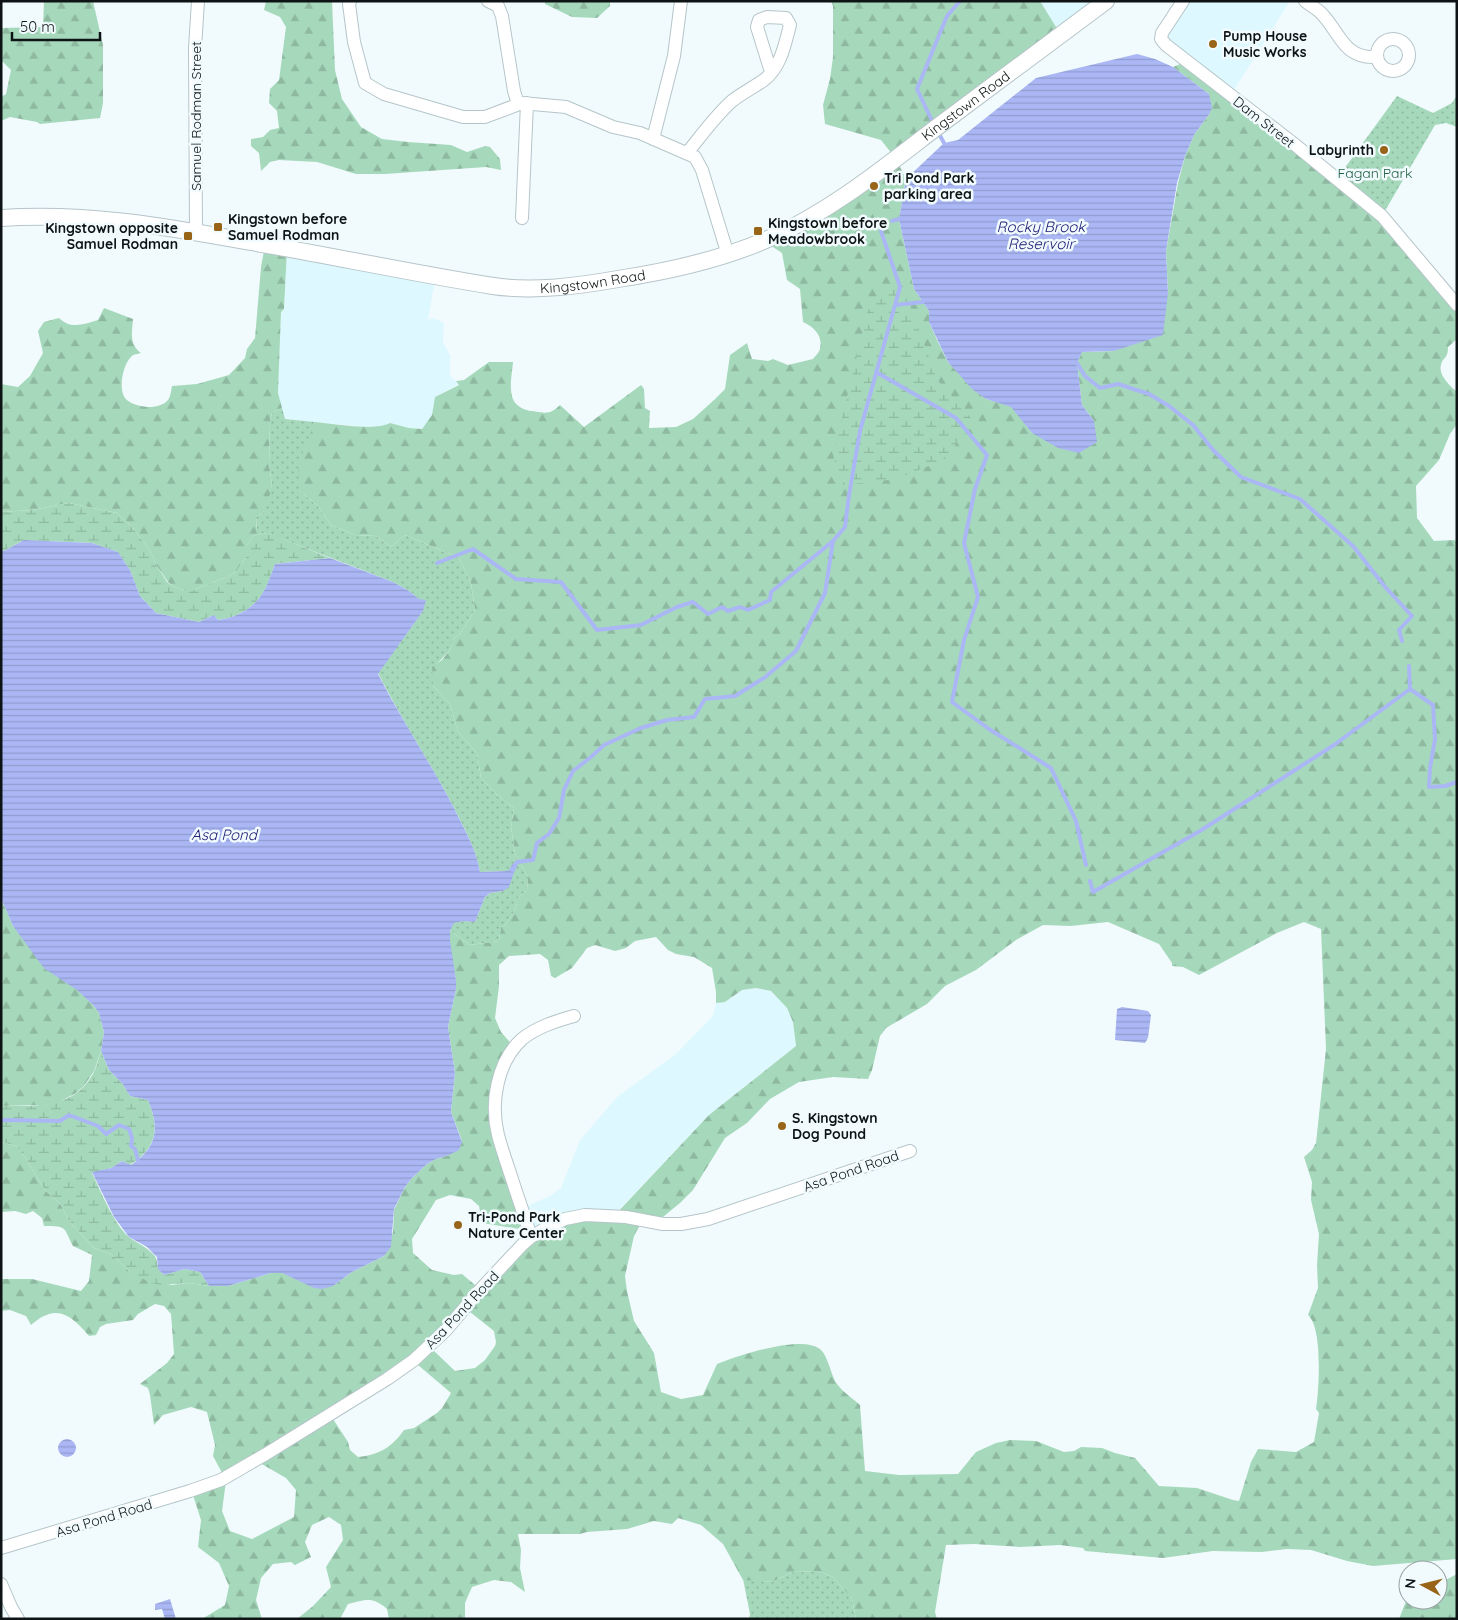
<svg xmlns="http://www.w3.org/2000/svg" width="1458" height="1620" viewBox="0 0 1458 1620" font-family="Quicksand,sans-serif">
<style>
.built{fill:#def8ff}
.grass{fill:url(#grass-dots)}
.forest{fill:url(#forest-firs);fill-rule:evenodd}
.wetland{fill:url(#wetland-marsh)}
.water{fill:url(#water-rules)}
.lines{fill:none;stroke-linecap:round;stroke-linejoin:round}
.stream{stroke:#aab7f4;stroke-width:4}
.minor-casing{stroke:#b5c5c9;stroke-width:14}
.major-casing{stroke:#b5c5c9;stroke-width:18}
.minor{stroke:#fff;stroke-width:12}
.major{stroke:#fff;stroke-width:16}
.poi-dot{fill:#976418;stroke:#f1fbfe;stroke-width:2}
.labels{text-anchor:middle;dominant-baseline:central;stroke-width:5;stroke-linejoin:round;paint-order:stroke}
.poi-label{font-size:14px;font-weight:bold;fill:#0e1415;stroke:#f1fbfe;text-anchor:start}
.street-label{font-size:14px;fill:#0e1415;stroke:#f1fbfe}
.park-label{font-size:14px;fill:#216142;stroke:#f1fbfe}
.water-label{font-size:15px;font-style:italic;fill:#212075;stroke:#f1fbfe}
</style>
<defs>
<pattern id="grass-dots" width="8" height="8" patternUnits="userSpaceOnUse" patternTransform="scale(1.25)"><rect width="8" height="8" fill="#a6d9bb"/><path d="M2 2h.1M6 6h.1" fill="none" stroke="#8eb9a0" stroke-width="1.8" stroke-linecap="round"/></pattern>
<pattern id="forest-firs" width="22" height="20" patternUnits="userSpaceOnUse" patternTransform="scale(1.25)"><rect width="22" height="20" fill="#a6d9bb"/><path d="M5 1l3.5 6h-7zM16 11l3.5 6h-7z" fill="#8eb9a0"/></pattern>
<pattern id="wetland-marsh" width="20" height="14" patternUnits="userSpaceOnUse" patternTransform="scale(1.25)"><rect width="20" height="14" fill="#a6d9bb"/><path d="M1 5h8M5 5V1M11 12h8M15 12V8" fill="none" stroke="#8eb9a0"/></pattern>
<pattern id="water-rules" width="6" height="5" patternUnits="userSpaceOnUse" patternTransform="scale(1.25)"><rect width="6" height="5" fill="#aab7f4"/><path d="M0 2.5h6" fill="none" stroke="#919cd0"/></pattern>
</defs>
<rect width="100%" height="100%" fill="#f1fbfe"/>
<path class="built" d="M1040,1H1115L1066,36L1061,35Z
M1189,1H1290L1231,95L1163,38Z
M287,249L436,274L428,320L433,318L444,323L443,342L451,357L450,359V376L459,384L435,397L432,415L422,429L409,428L390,423L385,426H356L284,419L278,393L281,312L284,309Z
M756,988L771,991L787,1008L793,1022L796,1046L709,1115L612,1217L535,1236L527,1206L550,1196L561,1188L580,1140L617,1097L676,1054L713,1016L716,1003L725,1002L742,990Z"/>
<path class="grass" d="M1457,95V127L1446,123L1435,125L1382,216L1336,180L1397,96L1433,113L1452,103Z
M282,408L285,419L315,422L300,491L318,506L331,525L355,535L376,536L391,547L405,535L459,558L471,583L475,610L460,634L454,638L450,650L433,668V686L450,704L458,732L477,753L481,778L497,795L514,808L511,827L515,854L528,877L527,890L517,899C518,910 510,918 504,926L501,927L499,941L470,945L450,931L453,923L464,921L475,922L485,897L490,893L503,891L506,871L480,872C476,849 464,828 454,808C430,762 401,719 378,673L423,611L419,599L409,591L393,582L272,535L262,533L257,535L256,517L263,513L272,485L269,464L270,421L272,413Z
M817,1571L833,1577L852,1599L856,1619H749L750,1614L743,1579L772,1582L793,1572Z"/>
<path class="forest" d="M44,1H93L103,45V103L100,118L40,124L37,122L10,117L1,121V97L6,94L11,70L1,60V28L43,27Z
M266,1H332L335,70L342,99L361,127L382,139L408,142L451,145L467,152L485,146L490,147L500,159L501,170L486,167L385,174H356L317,162L279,160L270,162L261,171L259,153L251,146V139L263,137L270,130L279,128L277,111L269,103L270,89L279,80L286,27L280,17L264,10Z
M545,1H610V6L597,18L572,17L545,4Z
M831,1H1040L1061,35L896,159L906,179L899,219L914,289L929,311V322L938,342L948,362L986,399L1012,407L1032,433L1094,421L1082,405L1077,363L1082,352L1114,351L1168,293L1166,251L1178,183L1185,156L1194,135L1210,113L1209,94L1173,67L1180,64L1384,220L1457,307V339L1448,347C1448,360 1443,356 1441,365C1438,375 1450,386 1457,392V424L1450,434L1439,460L1416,486L1417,518L1434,541L1454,540L1457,542V1559L1373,1566L1347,1561L1311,1550L1287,1549L1262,1552L1213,1551L1163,1558L1085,1551L1083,1548L1060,1545L1020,1547L974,1544L946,1545L935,1612L937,1619H856L852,1599L833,1577L817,1571L793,1572L772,1582L743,1580L723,1544L701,1525L678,1518L672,1524L654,1521L627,1529L587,1532L580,1534H518L521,1550L520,1568L525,1592L511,1582L494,1580L472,1587L465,1603V1619H389L387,1609C372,1596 366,1600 348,1604L340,1619H297L313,1606L331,1587L326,1567L343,1540L341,1525L329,1517L312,1525L305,1542L311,1557L295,1565L291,1562L273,1564L261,1578L256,1600L262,1619H202L225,1605L229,1586L219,1563L198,1547L201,1520L193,1495L226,1480L213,1456L215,1445L207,1412L191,1407L163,1415L154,1425L150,1395L148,1388L140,1384L167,1363L174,1354L171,1314L164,1306L155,1304L138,1314L133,1320L106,1324L100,1327L96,1335L89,1336C78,1323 63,1306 44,1316C39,1318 35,1322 31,1325L26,1316L10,1310L1,1311V1279H32L81,1291L89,1281L92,1255L73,1246C63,1227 68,1226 44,1226L42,1218L33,1211L26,1214L15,1211L1,1212V1142L16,1146L24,1156L45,1190L61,1205L69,1221L94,1248L111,1254L130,1272L171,1285L189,1283L209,1286H228L271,1273H282L333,1286L352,1272L384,1256L393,1232L394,1210L405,1187L411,1179L427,1164L436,1159L449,1155L462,1141L451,1112L455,1073L448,1027L456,989V980L450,950V931L470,945L499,941L501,927L504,926C510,918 518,910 517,899L527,890L528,877L515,854L511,827L514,808L497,795L481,778L477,753L458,732L450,704L433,686L432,667L442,660L450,650L454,638L460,634L475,610L471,583L459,558L405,535L391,547L376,536L355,535L331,525L318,506L300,491L298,465L315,422C334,424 375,431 390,423L409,428L422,429L432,415L435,397L459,385L456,381L464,380L489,362H513C512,375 506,400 520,407C525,411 533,411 539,412C548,414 553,412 560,405L584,427L641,385L644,389L645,408L650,411L649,428L676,427L693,419L714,400L725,389L730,355L747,343L752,359L768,361L773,359L788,365L813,359C815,356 820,352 820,348C823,336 814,327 803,322L800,289L787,280L782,253L770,245L896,159L881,140L825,124L823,105L830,79L833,57V6ZM1108,922L1159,944L1172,963V966L1183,967L1199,975L1277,933L1304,922L1321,929L1326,1049L1316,1143L1312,1150L1304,1157L1312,1182L1311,1200L1319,1234L1317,1265L1318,1288L1308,1315C1323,1328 1319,1390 1316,1409L1319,1413L1314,1442L1296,1452L1258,1449L1251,1462L1239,1501L1233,1500L1197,1488L1159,1486L1135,1458L1115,1453L1102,1448L1081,1447L1074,1451L1064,1452L1036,1441L1010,1440L996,1443L976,1452L958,1474L899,1475L865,1471L860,1405C852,1398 840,1390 835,1381C831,1373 827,1355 821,1350C803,1333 738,1356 717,1364L703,1395L681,1399L661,1392L654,1353L634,1321L627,1291L625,1276L634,1236L642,1221H658L680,1203L693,1190L725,1138L747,1123L770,1099L799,1082L833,1077L868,1079L872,1070L880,1036L886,1028L927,1004L945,986L976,970L1016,940L1043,925L1071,926ZM656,937L668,950L676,954L694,957L712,968L716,992V1003L725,1002L742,990L756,988L771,991L787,1008L793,1022L796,1046L709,1115L613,1217L563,1221L522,1249L482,1291L462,1274L454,1275L432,1270L413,1253L412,1239L436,1200L450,1195L471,1199L479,1206L482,1223L532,1231L505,1142L498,1112L508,1065L517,1050L501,1032L495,1018L499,986V965L509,956L540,954L548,960L551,976L555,978L572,968L587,948L595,945L615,951L626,948L635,941ZM467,1312H470L494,1331L496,1342L495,1346L485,1360L475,1368L455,1371L433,1350ZM418,1365L451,1393L442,1408L437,1413L414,1428L404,1430C392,1447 379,1455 358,1457L350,1450L348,1442L333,1419ZM260,1463L286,1478L296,1490L294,1517L252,1539L230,1531L222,1511L226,1481Z
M265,245L287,249L284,309L281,312L278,393L282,408L272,413L270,421L269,464L272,485L268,502L263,513L256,517L257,535L253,536L247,545V555L237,571L227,577L193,590H184L174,587L168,582L157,566L149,549L133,528L117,513L69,503L32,510L1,512V384L18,387L30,376L43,353L38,331L44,322L59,318C71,330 84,324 98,320L104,308L133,319C132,333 129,344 141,353C138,354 133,354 131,357C123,365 118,388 125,398C133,408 159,411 168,400C171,396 171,390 172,386L197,384L229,375L245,358L247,349L255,338L261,267Z
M1,898L13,926L93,1005L99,1013L104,1032L101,1051L94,1071L84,1086L76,1093L57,1103L44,1105L1,1106Z
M1457,1574V1619H1399L1408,1596V1600H1438V1584Z"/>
<path class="wetland" d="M901,281L937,379L975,423L941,461L897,479L842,485L833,455L868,310Z
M69,503L117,513L133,528L149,549L157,566L167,582L174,587L184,590H193L227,577L237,571L247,555V545L253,536L262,533L273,535L330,558L275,564C271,574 268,586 262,594C252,610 235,618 218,620L214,615L199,622L156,613L140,596L130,570L118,552L92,543L24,540L4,551L1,550V512L32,510Z
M101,1051L109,1070L122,1083L130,1096L148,1100C160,1129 157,1148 130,1165L122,1161L111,1168L92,1173C101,1191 113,1223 129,1237C138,1244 146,1246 154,1255C160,1262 154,1266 164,1275L185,1269L200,1272L209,1286L189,1283L159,1285L151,1283L130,1272L111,1254L94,1248L69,1221L61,1205L45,1190L24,1156L16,1146L1,1142V1106C33,1106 72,1109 91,1077C96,1070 98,1060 101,1051Z"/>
<path class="water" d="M1137,54L1155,59L1173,67L1209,94L1212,107L1210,113L1194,135L1185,156L1177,183L1166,251L1168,293L1163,335L1114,351L1082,352L1077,363L1082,405L1094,421L1097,442L1079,453L1058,448L1032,433L1011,407L986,399L972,389L948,362L929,322V311L914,289L899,219L906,179L944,143L958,140L1036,78Z
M24,540L92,543L118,552L130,570L140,596L156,613L199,622L214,615L218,620C235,618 252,610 262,594C268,585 271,574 275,564L330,558L393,582L409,591L419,599L426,600L423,611L378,674C401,719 430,762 454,808C464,829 476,848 480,872L506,871L509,870L513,863L516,867L509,887L503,891L490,893L485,897L475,922L464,921L454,923L450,931V940L456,980V989L448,1027L455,1073L451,1112L462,1142L459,1150L449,1155L436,1159L427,1164L411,1179L405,1187L394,1209L391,1247L384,1256L352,1272L333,1286L322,1289L314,1288L282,1273H271L228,1286H209L200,1272L185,1269L164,1275L158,1269L157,1257L147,1247L129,1237L114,1217L92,1172L111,1168L122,1161L131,1165C157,1148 160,1129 148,1100L130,1096L122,1083L109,1070L101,1051L104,1032L99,1013L93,1005L77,990L45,969L40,963L13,926L1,898V550L4,551Z
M1122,1007L1148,1011L1151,1015L1148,1038L1145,1043L1115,1040L1117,1009Z
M58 1448a9 9 0 1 1 18 0a9 9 0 1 1-18 0Z
M170,1599L176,1619H165L162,1609L155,1610V1604Z"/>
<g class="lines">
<path class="stream" d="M933,123L917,89L947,16L960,1
M938,132L944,143
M892,221L899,219
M895,305L923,302
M1077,363L1085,376L1100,388L1118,384L1149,394L1169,406L1193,425L1214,451L1241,477L1300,499L1353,546L1386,588L1412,616L1399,630L1402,641
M876,372L956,418L987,455L975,489L964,543L978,597L964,640L952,702L989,729L1051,768L1076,821L1086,865
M437,563L473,549L516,579L561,582L597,630L641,625L677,607L693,602L708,614L722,607L728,611L740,607L748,610L770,600L771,592L833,541
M1409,666L1410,689L1433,705L1435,739L1430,768L1429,787L1445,786L1457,782
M513,870L517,862L533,860L537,843L549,834L559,818L564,790L573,771L591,757L604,745L641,728L667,720L694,717L705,699L735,696L764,678L796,651L825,593L833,541L845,527L849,495L860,431L900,287L881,231L884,226
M1090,881L1093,892L1200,831L1334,745L1410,689
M1,1121L5,1120L60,1121L69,1115L98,1126L106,1134L119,1125L129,1129L132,1138L131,1146L135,1149L138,1160"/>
<defs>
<path id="minor" d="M350,1L349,4L354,42L365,83L384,94L463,117H485L522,103L566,107L613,127L640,133L695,157L702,170L728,255
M488,1L498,6L502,16L514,91L518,104
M1183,1L1162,33L1161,39L1166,45L1294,144L1382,216L1457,305
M1305,1C1310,5 1317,9 1321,13C1340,32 1343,59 1376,57
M1377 55a16 16 0 1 1 32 0a16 16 0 1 1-32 0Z
M653,139L674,56L681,1
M687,153C701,136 715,116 732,101C742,93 754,87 764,80C781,67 785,44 790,25L786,18L767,17L759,20L757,27L771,72
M522,218L527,103
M196,232L195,48L198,1
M531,1237C525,1217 518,1198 512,1179C507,1164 502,1150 498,1135C490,1103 497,1062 522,1039C537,1027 556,1021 574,1016
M1,1548L190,1491L221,1480L266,1454L387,1379L414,1360L446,1330L479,1291L522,1245L531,1237L548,1227L565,1219L585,1215L626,1217L663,1224H681L708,1219L910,1151
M1,1584L11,1607L18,1619"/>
<g id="major">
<path id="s1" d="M1,218C86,212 168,227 251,242C332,256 412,273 493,286C534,292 578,286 618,279C670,271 721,260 768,239C829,212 881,170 933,130C991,87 1048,44 1106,1"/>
</g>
</defs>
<use href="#minor" class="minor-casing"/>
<use href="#major" class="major-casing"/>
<use href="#minor" class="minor"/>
<use href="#major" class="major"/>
</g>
<g class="poi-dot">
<circle cx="1213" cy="44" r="5"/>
<circle cx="1384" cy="150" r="5"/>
<circle cx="874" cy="186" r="5"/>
<rect x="213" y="222" width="10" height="10" rx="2.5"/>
<rect x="753" y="226" width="10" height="10" rx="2.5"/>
<rect x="183" y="231" width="10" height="10" rx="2.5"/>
<circle cx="782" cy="1126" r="5"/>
<circle cx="458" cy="1225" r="5"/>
</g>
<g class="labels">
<g class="poi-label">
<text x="1223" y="36">Pump House<tspan x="1223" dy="16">Music Works</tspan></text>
<text x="1374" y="150" text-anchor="end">Labyrinth</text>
<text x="884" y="178">Tri Pond Park<tspan x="884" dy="16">parking area</tspan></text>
<text x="228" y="219">Kingstown before<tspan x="228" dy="16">Samuel Rodman</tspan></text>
<text x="768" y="223">Kingstown before<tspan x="768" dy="16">Meadowbrook</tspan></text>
<text x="178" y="228" text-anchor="end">Kingstown opposite<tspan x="178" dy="16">Samuel Rodman</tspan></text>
<text x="792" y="1118">S. Kingstown<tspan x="792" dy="16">Dog Pound</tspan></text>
<text x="468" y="1217">Tri-Pond Park<tspan x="468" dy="16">Nature Center</tspan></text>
</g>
<g class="street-label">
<text stroke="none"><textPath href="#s1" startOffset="1018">Kingstown Road</textPath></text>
<text transform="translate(196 116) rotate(-90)">Samuel Rodman Street</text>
<text transform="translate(1264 122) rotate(38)">Dam Street</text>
<text stroke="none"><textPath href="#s1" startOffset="598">Kingstown Road</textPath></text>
<text transform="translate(851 1171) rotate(-19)">Asa Pond Road</text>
<text transform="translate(462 1310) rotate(-47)">Asa Pond Road</text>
<text transform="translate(104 1518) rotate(-17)">Asa Pond Road</text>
</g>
<g class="park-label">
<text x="1375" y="173">Fagan Park</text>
</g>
<g class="water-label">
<text x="1041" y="226">Rocky Brook<tspan x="1041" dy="17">Reservoir</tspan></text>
<text x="224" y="834">Asa Pond</text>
</g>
</g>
<rect width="1458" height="1620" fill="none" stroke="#0e1415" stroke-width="5"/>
<g transform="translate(1423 1585) rotate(277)"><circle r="24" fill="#f1fbfe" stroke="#969fa1"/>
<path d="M0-4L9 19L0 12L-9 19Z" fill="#976418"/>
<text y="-8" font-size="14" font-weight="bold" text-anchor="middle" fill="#0e1415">N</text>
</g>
<path d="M12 32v8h88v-8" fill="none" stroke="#0e1415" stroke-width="2.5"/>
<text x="20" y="32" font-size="15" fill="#0e1415" stroke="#f1fbfe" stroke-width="4" paint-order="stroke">50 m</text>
</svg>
